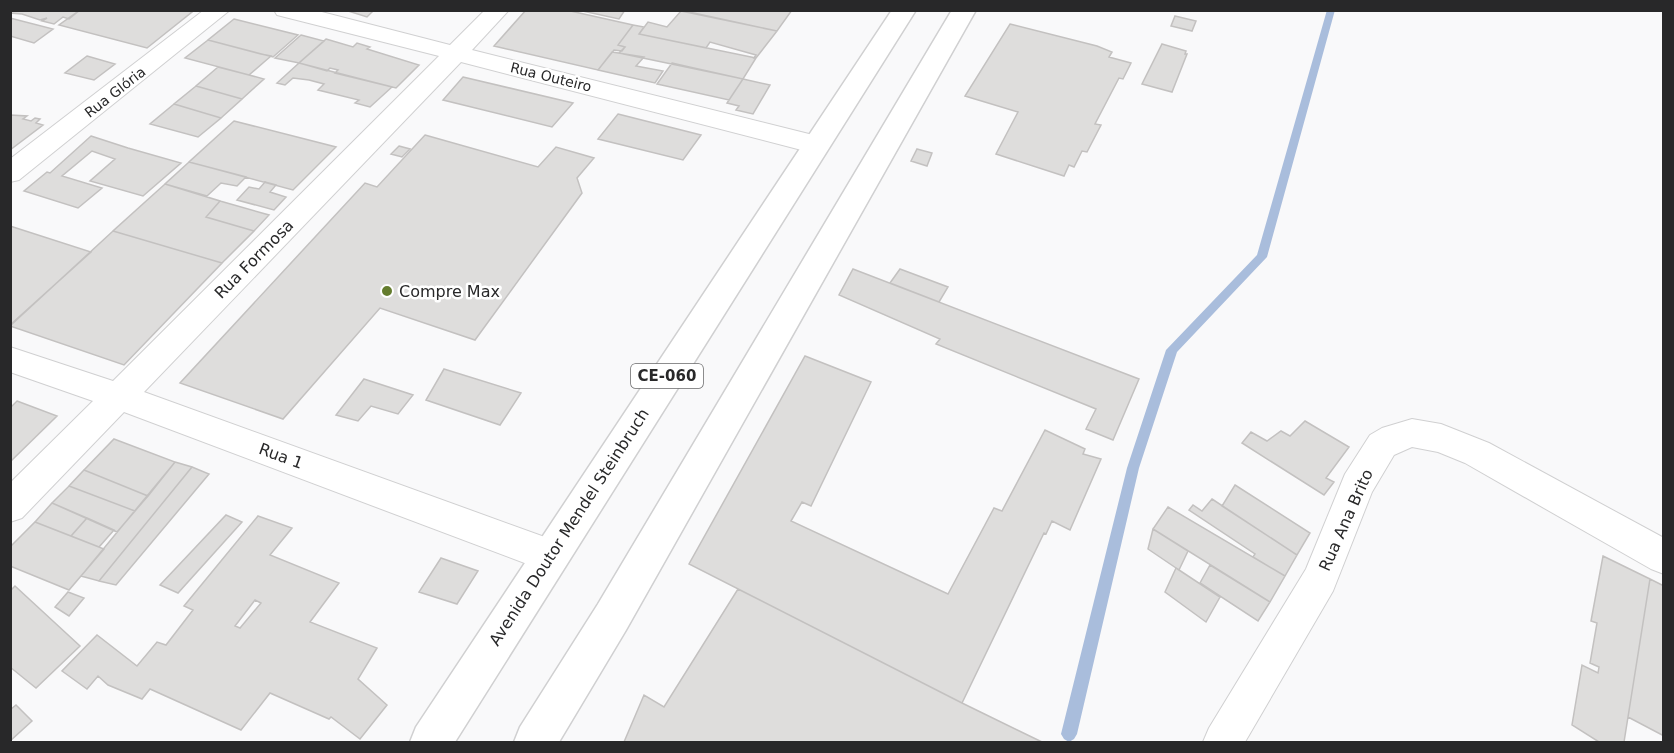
<svg xmlns="http://www.w3.org/2000/svg" width="1674" height="753" viewBox="0 0 1674 753" font-family="'DejaVu Sans',sans-serif">
<style>
.lines{fill:none;stroke-linecap:round;stroke-linejoin:round}
.stream{fill:#a9bddc;fill-rule:evenodd}
.building{fill:#dedddc;stroke:#c3c1c0;stroke-width:1.5;fill-rule:evenodd}
.minor-casing{stroke:#d0d0d1;stroke-width:2}
.trunk-casing{stroke:#d0d0d1;stroke-width:3}
.minor{fill:#fff;fill-rule:evenodd}
.trunk{fill:#fff;fill-rule:evenodd}
.poi-dot{fill:#647c2e;stroke:#fff;stroke-width:2}
.labels{text-anchor:middle;dominant-baseline:central;stroke-width:5;stroke-linejoin:round;paint-order:stroke}
.far-street-label{font-size:14px;fill:#282829;stroke:#fff}
.shield{fill:#fff;stroke:#686869;stroke-width:1.5}
.shield-label{font-size:15px;font-weight:bold;fill:#282829}
.street-label{font-size:16px;fill:#282829;stroke:#fff}
.poi-label{font-size:16px;fill:#282829;stroke:#fff;text-anchor:start}
</style>
<rect width="100%" height="100%" fill="#f9f9fa"/>
<g class="lines">
<path class="stream" d="M1327,10H1335L1267,257L1177,352L1139,468L1077,734L1074,739L1069,742L1064,739L1061,734L1127,468L1166,350L1257,255Z"/>
</g>
<path class="building" d="M10,10H80L69,19L63,17L54,24L42,21L47,18L40,20L22,14L10,13Z
M80,10H185L192,12L147,48L59,25Z
M345,10H374L367,17Z
M526,10H566L633,25L618,45L625,47L622,51L614,50L598,70L494,46Z
M578,10H625L619,19Z
M680,10H792L777,31Z
M681,11L777,31L756,58H754L756,55L710,42L706,48L639,34L648,22L667,27Z
M1175,16L1196,21L1192,31L1171,26Z
M10,18L53,29L34,43L10,36Z
M234,19L298,35L273,57L208,40Z
M1010,24L1097,46L1112,52L1109,57L1131,63L1123,79L1119,78L1095,124L1101,125L1087,152L1082,151L1074,167L1069,165L1064,176L996,154L1018,112L965,96Z
M633,25L644,27L639,34L756,58L743,79L619,53L625,47L618,45Z
M301,35L324,41L299,63L275,58Z
M326,39L353,47L357,43L370,47L367,49L419,65L396,88L335,73L338,70L330,68L327,71L299,63Z
M208,40L261,54L271,56L249,75L185,58Z
M1162,44L1186,51L1185,54H1187L1172,92L1142,84Z
M612,52L644,57L636,66L663,71L655,83L598,70Z
M87,56L115,64L94,80L65,73Z
M299,63L357,78L392,87L370,107L355,103L359,100L318,90L324,84L309,80L293,78L285,85L277,83Z
M672,63L685,66L743,79L729,100L657,84Z
M218,67L249,75L264,79L242,99L196,86Z
M463,77L573,103L552,127L443,100Z
M743,79L770,85L753,114L736,110L739,106L727,103Z
M196,86L242,99L221,118L174,104Z
M174,104L221,118L198,137L150,124Z
M618,114L701,135L683,160L598,139Z
M10,115L27,116L23,119L31,121L35,118L40,119L36,123L43,125L10,150Z
M234,121L336,147L293,190L189,162Z
M425,135L538,167L556,147L594,158L577,178L582,193L475,340L380,308L283,419L180,383L365,183L377,187Z
M91,136L128,148L181,163L143,196L90,181L115,159L92,151L62,176L102,188L78,208L24,191L47,172L50,173Z
M399,146L410,149L402,157L391,154Z
M917,149L932,153L927,166L911,161Z
M189,162L246,177L237,186L221,183L207,196L165,184Z
M265,182L276,185L270,192L286,197L274,210L237,200L249,187L259,189Z
M165,184L220,201L206,217L254,231L222,263L113,231Z
M220,201L269,215L254,231L206,217Z
M10,226L91,252L10,325Z
M113,231L222,263L124,365L10,326Z
M853,269L1139,379L1113,440L1086,429L1096,409L936,344L940,339L839,295Z
M900,269L948,287L939,302L890,283Z
M805,356L871,382L811,506L802,502L791,521L948,594L994,508L1002,511L1045,430L1085,449L1083,454L1101,459L1070,530L1052,521L1046,534L1044,533L962,703L689,564Z
M444,369L521,393L500,425L426,400Z
M364,379L413,395L398,414L371,406L358,421L336,415Z
M17,401L57,416L10,462V408Z
M1305,421L1349,447L1326,478L1334,482L1324,495L1242,443L1251,432L1267,441L1281,431L1290,436Z
M114,439L175,462L148,496L84,470Z
M175,462L192,467L99,581L81,576Z
M192,467L209,474L116,585L99,581Z
M84,470L148,496L135,511L69,486Z
M1235,485L1310,533L1297,555L1222,506Z
M69,486L135,511L117,532L52,503Z
M1212,499L1297,555L1285,576L1253,557L1255,554L1189,510L1193,505L1202,511Z
M52,503L87,518L71,536L35,522Z
M1168,507L1285,576L1270,602L1153,529Z
M226,515L242,522L178,593L160,585Z
M258,516L292,528L270,555L339,583L310,622L377,648L358,679L387,705L360,739L331,717L329,719L270,693L241,730L150,689L142,699L108,685L98,676L87,689L62,671L97,635L137,666L157,642L166,645L193,610L184,606ZM255,600L261,603L240,628L235,626Z
M87,518L114,530L99,547L71,536Z
M35,522L104,549L69,590L10,566V547Z
M1153,529L1188,551L1179,570L1148,549Z
M1603,556L1650,579L1624,742H1599L1572,725L1582,665L1598,673L1599,667L1590,663L1597,623L1591,621Z
M441,558L478,571L457,604L419,592Z
M1210,565L1270,602L1258,621L1200,583Z
M1176,568L1220,597L1206,622L1165,592Z
M1650,579L1664,586V736L1628,717Z
M15,586L80,646L36,688L10,667V591Z
M738,589L962,703L1042,742H624L644,695L664,707Z
M68,592L84,598L69,616L55,607Z
M16,705L32,721L10,741V710Z"/>
<g class="lines">
<defs>
<path id="minor" d="M204,10H230L19,180L10,182V159Z
M274,10H314L450,45L485,10H509L472,50L817,136L826,139L830,145L826,151L817,154L461,62L144,392L564,544L569,556L564,568L551,573L124,412L22,518L10,522V483L93,401L10,372V347L113,381L439,56L277,15Z
M1412,419L1441,424L1489,443L1664,538V574L1651,569L1465,463L1438,452L1412,447L1394,455L1372,492L1333,591L1245,742H1203L1209,728L1306,569L1345,474L1370,435L1382,428Z"/>
<path id="trunk" d="M892,10H916L455,742H410L416,727Z
M952,10H976L626,630L559,742H514L520,727L598,604Z"/>
</defs>
<use href="#minor" class="minor-casing"/>
<use href="#trunk" class="trunk-casing"/>
<use href="#minor" class="minor"/>
<use href="#trunk" class="trunk"/>
</g>
<circle class="poi-dot" cx="387" cy="291" r="6"/>
<g class="labels">
<g class="far-street-label">
<text transform="translate(551 77) rotate(14)">Rua Outeiro</text>
<text transform="translate(115 92) rotate(-38)">Rua Glória</text>
</g>
<rect class="shield" x="631" y="364" width="72" height="24" rx="4.5"/>
<g class="shield-label">
<text x="667" y="376">CE-060</text>
</g>
<g class="street-label">
<text transform="translate(254 259) rotate(-45)">Rua Formosa</text>
<text transform="translate(281 456) rotate(20)">Rua 1</text>
<text transform="translate(1346 520) rotate(-66)">Rua Ana Brito</text>
<text transform="translate(569 527) rotate(-57)">Avenida Doutor Mendel Steinbruch</text>
</g>
<g class="poi-label">
<text x="399" y="291">Compre Max</text>
</g>
</g>
<rect width="1674" height="753" fill="none" stroke="#282829" stroke-width="24"/>
</svg>
